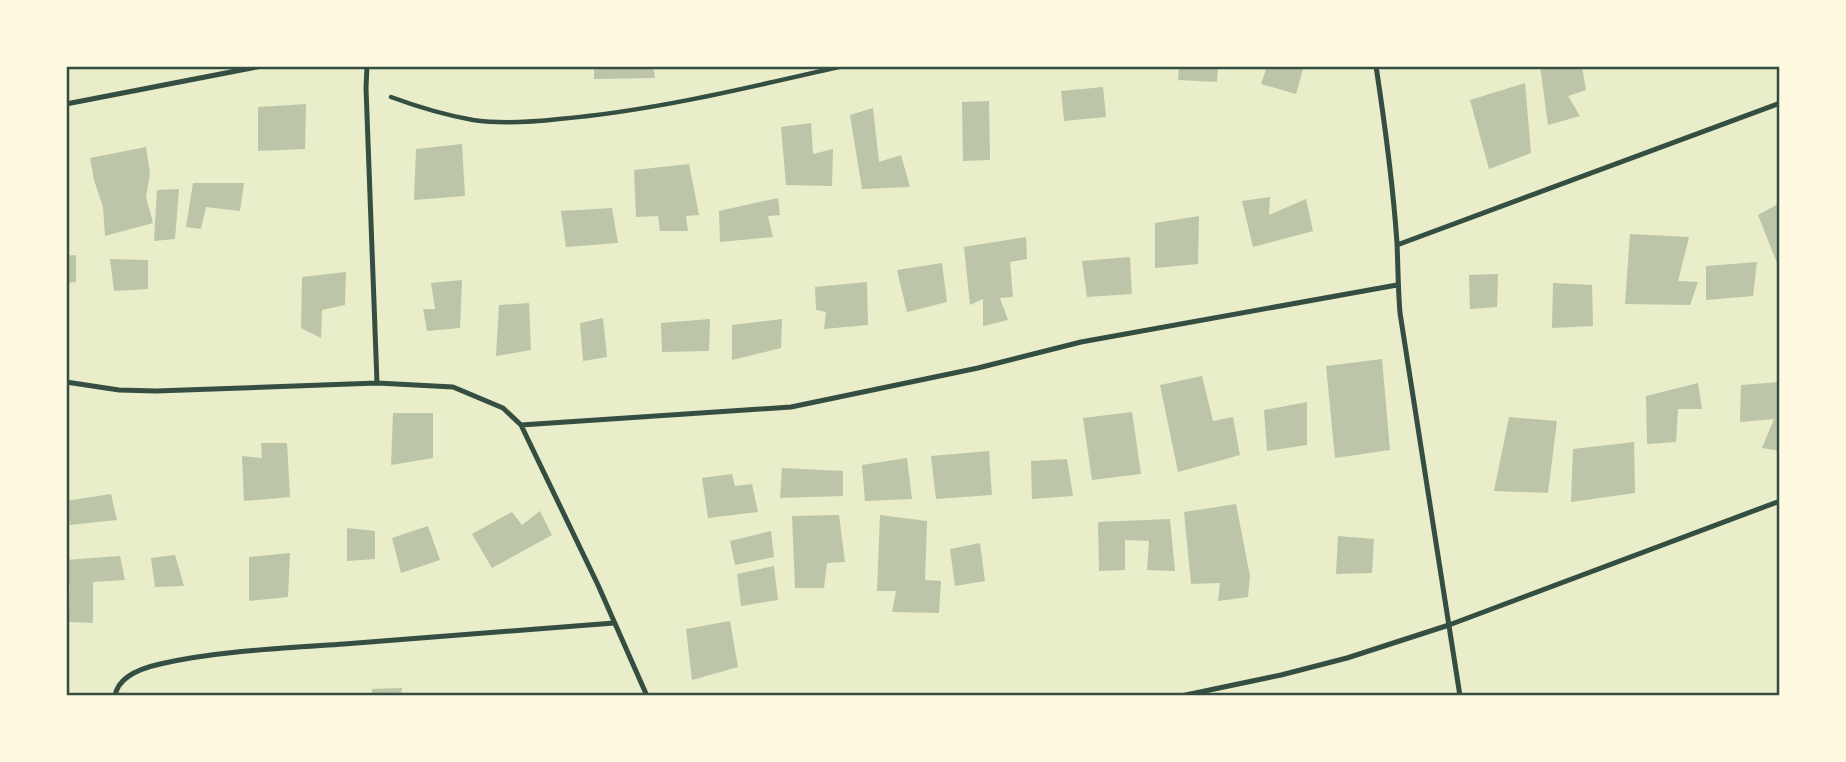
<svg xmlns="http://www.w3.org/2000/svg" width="1846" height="762" viewBox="0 0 1846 762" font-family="'DejaVu Sans',sans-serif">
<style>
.building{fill:#bcc5a7}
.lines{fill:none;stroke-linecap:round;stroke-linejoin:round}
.path{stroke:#344e41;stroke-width:4.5}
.service{stroke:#344e41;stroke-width:5}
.neatline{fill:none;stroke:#344e41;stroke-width:2.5}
</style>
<rect width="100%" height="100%" fill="#e9edc9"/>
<path class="building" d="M594,66H653L655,78L594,79Z
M1179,66H1218L1217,82L1178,80Z
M1267,66H1304L1296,94L1261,84Z
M1540,66H1582L1586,90L1568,96L1580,116L1548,125Z
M1525,83L1531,153L1489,169L1470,100Z
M1103,87L1106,117L1064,121L1061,91Z
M989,101L990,160L963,161L962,102Z
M306,104L305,149L258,151V107Z
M873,108L879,162L901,155L910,187L862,189L850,115Z
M811,123L813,154L833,149L832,186L786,185L781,127Z
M462,144L465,196L414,200L416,149Z
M146,147L150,173L146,197L153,223L105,236L103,207L94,180L90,158Z
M689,164L699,215L686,216L688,231H660L658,216L636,217L634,170Z
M193,183H244L240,211L206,207L201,229L186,227Z
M179,189L175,239L154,241L157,190Z
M1270,197L1269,215L1306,199L1313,231L1253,247L1242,201Z
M778,198L780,215L768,216L773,237L720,242L719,211Z
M1778,204L1780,210V262L1777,263L1758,215Z
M612,208L618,243L566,247L561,211Z
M1199,216L1198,264L1155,268V223Z
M1630,234L1689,237L1678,281L1698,282L1690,305L1625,304Z
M1026,237L1027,259L1010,262L1013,297L1000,298L1008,320L983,326V299L970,305L964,247Z
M76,255V282L66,283V256Z
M1130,257L1132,294L1087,297L1082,261Z
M110,259L148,260V289L114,291Z
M1757,262L1753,296L1706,300V266Z
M942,263L947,302L907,312L897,270Z
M346,272L345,305L322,310L321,338L301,328L302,277Z
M1498,274L1497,307L1470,309L1469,275Z
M462,280L460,328L427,331L423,309H435L431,283Z
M867,282L868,325L824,329L826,312L816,310L815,287Z
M1553,283L1592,285L1593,326L1552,328Z
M529,303L531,350L496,356L499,305Z
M603,318L607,357L583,361L580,323Z
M710,319L709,351L662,352L661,323Z
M782,319L781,348L732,360V325Z
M1382,359L1390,450L1335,458L1326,366Z
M1202,376L1213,421L1233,417L1240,455L1178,472L1160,385Z
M1780,382V451L1762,448L1774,419L1740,422L1741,385Z
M1698,383L1702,409H1678L1676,442L1647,444L1646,396Z
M1307,402V445L1267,451L1264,410Z
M1132,412L1141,474L1092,480L1083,418Z
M393,413H433V458L391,465Z
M1509,417L1557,421L1548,493L1494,491Z
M1634,442L1635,493L1571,502L1573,449Z
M261,443H287L290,497L244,501L242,456L262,458Z
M989,451L992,495L936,499L931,456Z
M907,458L912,499L865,501L862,465Z
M1067,459L1073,496L1032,499L1031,461Z
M782,468L843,471V496L780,498Z
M732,474L735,486L752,484L758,512L708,518L702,478Z
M111,494L117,520L70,525L66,501Z
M1236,504L1250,576L1248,597L1218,601L1220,583L1191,584L1184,512Z
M540,511L552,535L492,568L472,534L512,512L522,525Z
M839,515L845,562L827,563L824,588H795L792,516Z
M880,515L927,521L925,580L941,581L939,613L892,612L896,591H877Z
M1170,519L1175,571L1147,570L1149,541L1125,540V570L1099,571L1098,522Z
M428,526L440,560L401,573L392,538Z
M347,528L375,531V559L347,561Z
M771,531L774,557L735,565L730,541Z
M1338,536L1374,539L1372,573L1336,574Z
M980,543L985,581L955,586L950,549Z
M290,553L288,597L249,601V557Z
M175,555L184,586L155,587L151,558Z
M120,556L125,580L93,582V623L69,622L70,583H66V560Z
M774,566L778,600L741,606L737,574Z
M730,621L738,667L692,680L686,629Z
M402,688L401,696H372V689Z"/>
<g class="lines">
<path class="path" d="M391,97C418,107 445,115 473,120C500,124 532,122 559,119C653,111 751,87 843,66"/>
<path class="service" d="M367,66L366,88L377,383
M1376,66C1385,125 1393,184 1397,243C1398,266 1398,289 1400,313L1460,696
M66,104L262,66
M1397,245L1780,103
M66,382L119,390L156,391L377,383L453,387L503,408L521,425L791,407L978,368L1081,342L1397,285
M521,425L598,585L647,696
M115,696C118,676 142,668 160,664C217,651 285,648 344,644C434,637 524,630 614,623
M1181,696L1281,675L1347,658L1449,625L1780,501"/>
</g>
<rect width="1846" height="762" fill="none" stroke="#fefae0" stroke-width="136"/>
<rect x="68" y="68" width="1710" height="626" class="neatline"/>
</svg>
